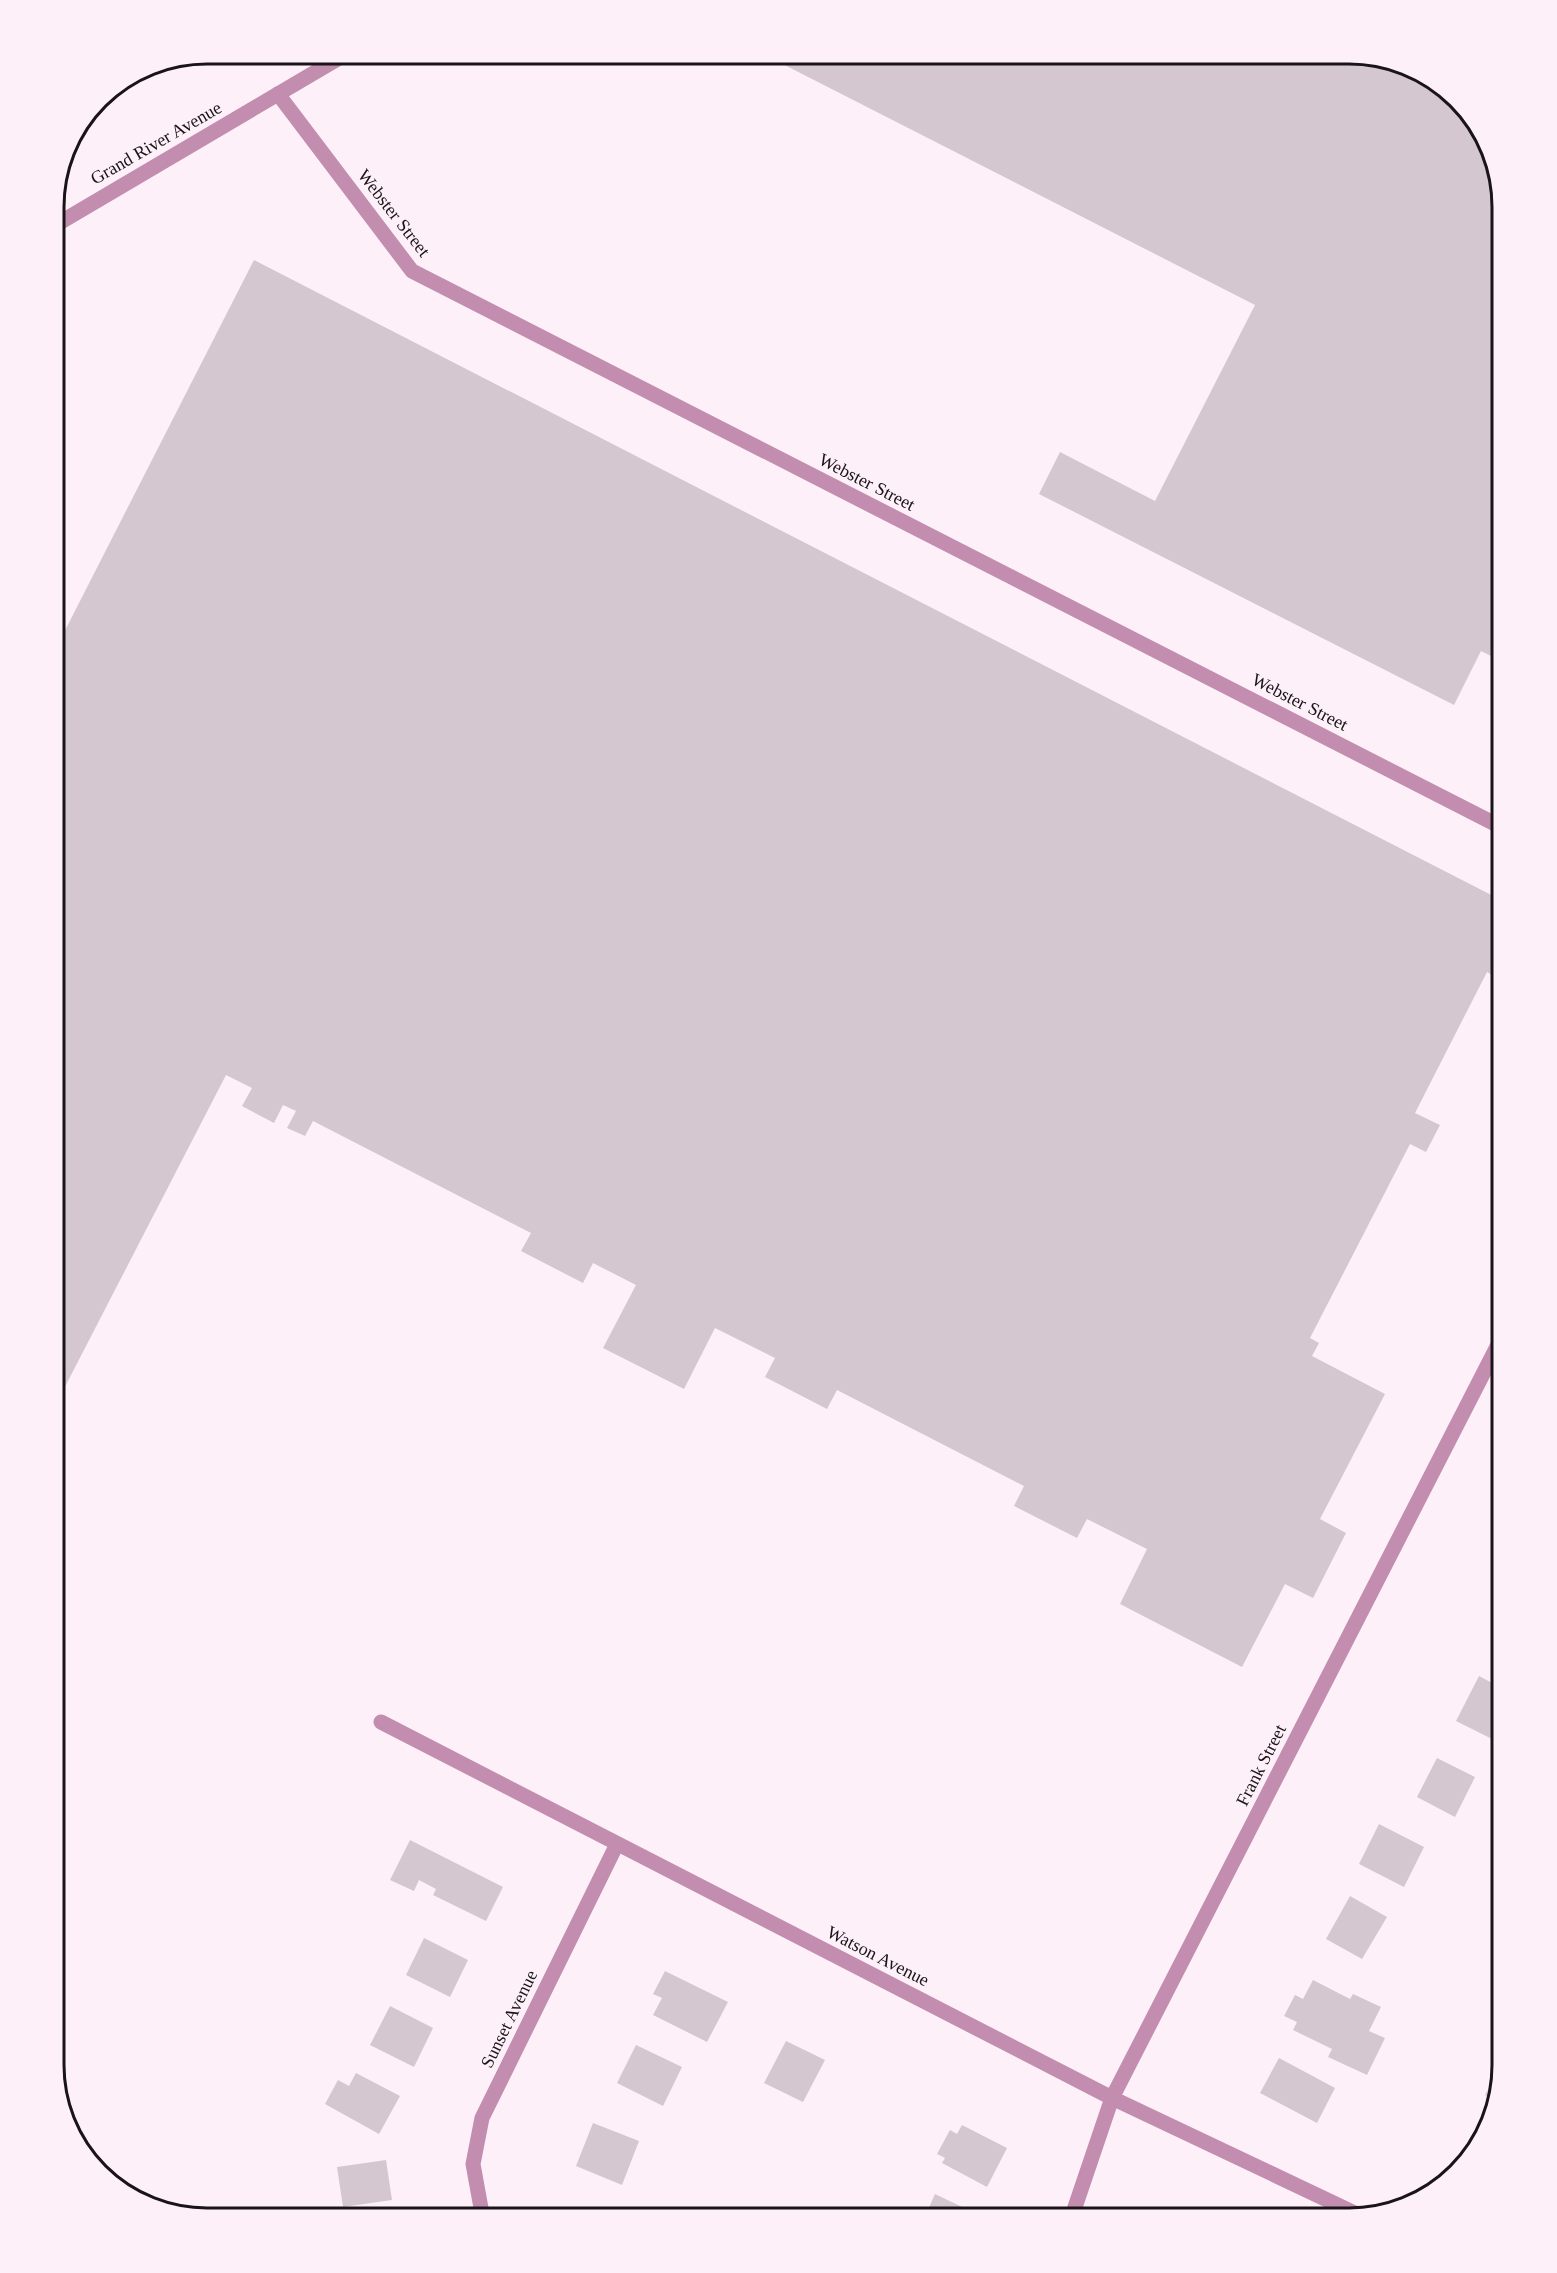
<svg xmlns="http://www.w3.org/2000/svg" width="1557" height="2273" viewBox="0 0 1557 2273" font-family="Georgia,serif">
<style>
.building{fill:#d4c7cf}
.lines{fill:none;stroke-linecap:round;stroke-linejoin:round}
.service{stroke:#c28daf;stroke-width:15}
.minor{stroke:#c28daf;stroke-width:15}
.tertiary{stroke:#c28daf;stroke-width:15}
.labels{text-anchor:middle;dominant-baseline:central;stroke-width:5;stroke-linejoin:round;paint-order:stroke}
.street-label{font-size:18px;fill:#191417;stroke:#fef0f9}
.rim{fill:none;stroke:#191417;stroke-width:3}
</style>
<rect width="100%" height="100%" fill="#fef0f9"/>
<path class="building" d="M763,54H1359L1435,80L1483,131L1503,207V662L1481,651L1454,705L1039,494L1060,452L1155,501L1255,305Z
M254,260L1503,901V981L1487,972L1415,1113L1440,1125L1426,1152L1410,1144L1310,1338L1319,1343L1312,1356L1385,1394L1320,1519L1346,1533L1313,1598L1285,1584L1242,1667L1120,1604L1147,1549L1087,1519L1077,1538L1014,1506L1024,1486L837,1390L827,1409L765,1377L775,1358L715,1328L684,1389L603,1348L636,1285L593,1263L583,1283L521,1251L531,1233L313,1121L305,1136L287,1128L296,1111L283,1105L274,1123L242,1106L252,1088L226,1075L54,1408V652Z
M1503,1626V1650L1494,1645Z
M1479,1676L1494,1684L1492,1689L1503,1694V1727L1496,1741L1456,1721Z
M1437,1758L1475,1777L1455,1817L1417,1797Z
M1379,1824L1424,1847L1404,1887L1359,1864Z
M410,1840L503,1887L486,1921L433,1895L436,1889L419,1880L414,1891L390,1880Z
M1350,1896L1387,1917L1362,1959L1326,1939Z
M424,1938L468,1960L450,1997L406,1975Z
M665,1971L728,2002L707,2042L653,2015L662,1998L653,1994Z
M1313,1980L1350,1999L1353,1994L1381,2007L1369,2031L1385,2038L1367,2075L1328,2057L1332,2049L1293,2030L1297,2022L1284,2016L1295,1995L1303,1999Z
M390,2006L433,2028L414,2067L370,2045Z
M786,2041L825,2060L803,2102L764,2083Z
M636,2045L682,2067L663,2106L617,2083Z
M1279,2058L1335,2088L1317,2123L1260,2093Z
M356,2073L400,2096L379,2134L325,2104L338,2080L349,2086Z
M1492,2082L1498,2085L1489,2117L1485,2114L1493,2099L1485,2095Z
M593,2123L639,2141L622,2185L576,2166Z
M962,2125L1007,2148L987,2187L942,2163L945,2158L937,2154L950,2130L957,2134Z
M386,2160L392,2200L343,2207L337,2167Z
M935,2194L981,2216L980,2219H924Z"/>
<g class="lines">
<path class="service" d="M278,94L346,54"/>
<path class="minor" d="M278,94L412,271L1503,828
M381,1722L1112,2098L1361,2216
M483,2219L473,2164L482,2118L617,1844
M1071,2219L1112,2098L1503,1335"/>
<path class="tertiary" d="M54,226L278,94"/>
</g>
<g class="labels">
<g class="street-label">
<text transform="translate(156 143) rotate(-30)">Grand River Avenue</text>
<text transform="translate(394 213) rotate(52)">Webster Street</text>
<text transform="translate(867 482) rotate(27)">Webster Street</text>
<text transform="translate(1300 702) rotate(27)">Webster Street</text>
<text transform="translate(1261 1765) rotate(-63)">Frank Street</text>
<text transform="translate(878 1956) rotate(27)">Watson Avenue</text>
<text transform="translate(509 2019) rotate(-64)">Sunset Avenue</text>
</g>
</g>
<path d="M0 0H1557V2273H0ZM207 64H1349A143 143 0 0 1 1492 207V2065A143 143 0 0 1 1349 2208H207A143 143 0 0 1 64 2065V207A143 143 0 0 1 207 64Z" fill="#fef0f9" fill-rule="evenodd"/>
<path class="rim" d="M207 64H1349A143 143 0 0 1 1492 207V2065A143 143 0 0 1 1349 2208H207A143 143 0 0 1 64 2065V207A143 143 0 0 1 207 64Z"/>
</svg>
